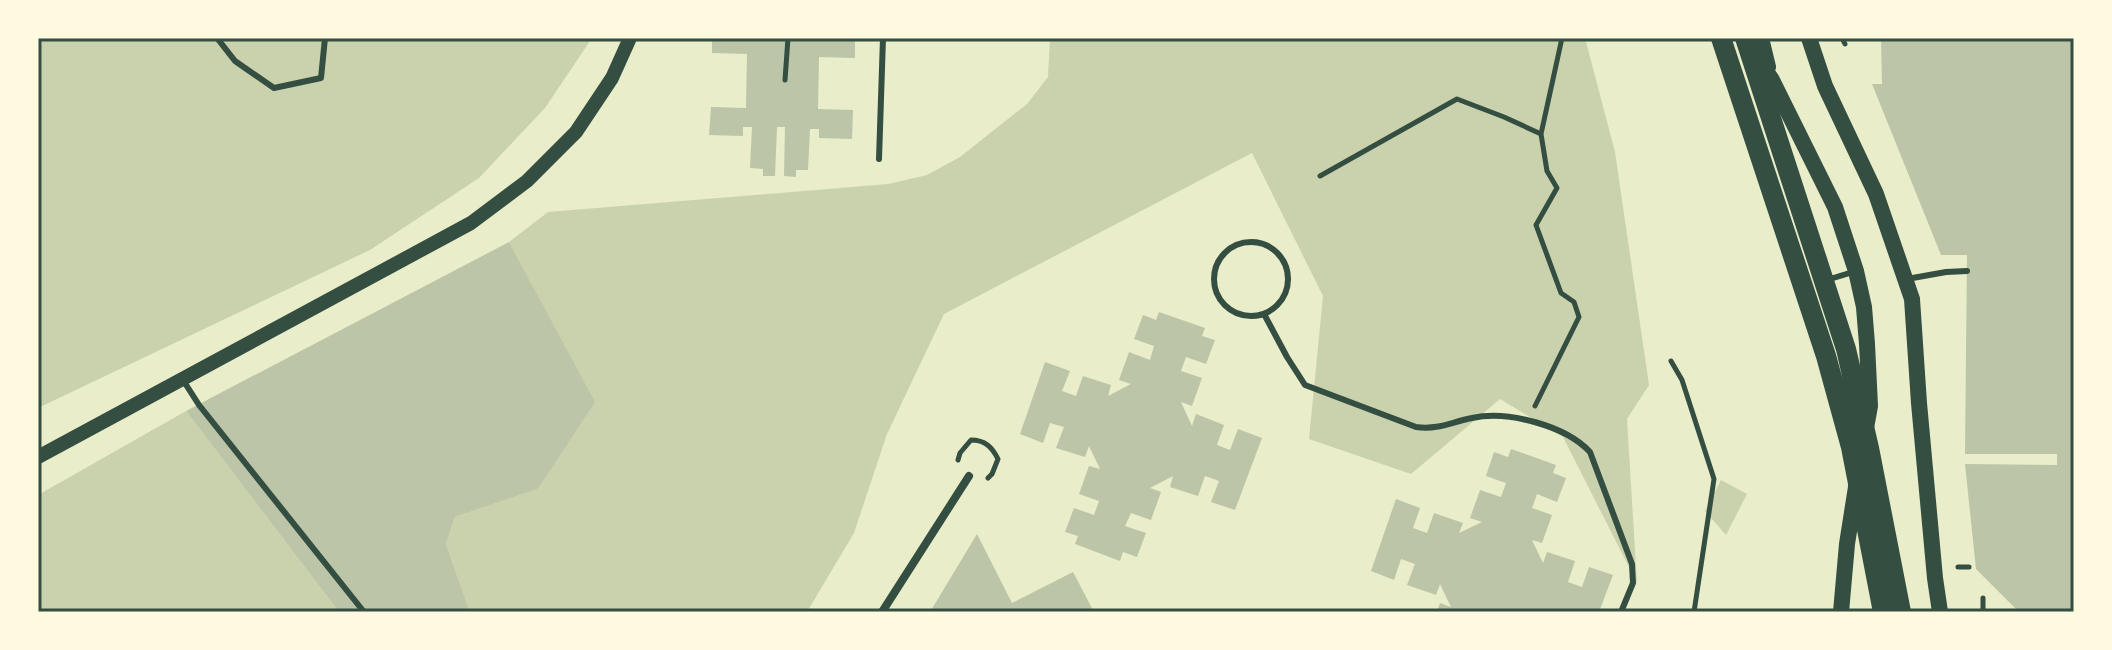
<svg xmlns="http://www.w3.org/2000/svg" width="2112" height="650" viewBox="0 0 2112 650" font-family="'Asap Condensed',sans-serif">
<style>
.green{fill:#cad2ad}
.building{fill:#bcc5a7}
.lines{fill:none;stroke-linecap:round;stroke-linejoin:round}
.path{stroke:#344e41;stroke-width:5}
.service{stroke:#344e41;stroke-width:6}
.minor{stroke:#344e41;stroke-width:8}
.tertiary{stroke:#344e41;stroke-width:14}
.secondary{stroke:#344e41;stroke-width:16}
.primary{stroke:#344e41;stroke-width:20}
.neatline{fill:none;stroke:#344e41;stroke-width:3}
</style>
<rect width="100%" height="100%" fill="#e9edc9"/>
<path class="green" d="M38,38H592L545,108L479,178L370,250L38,408Z
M1050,38H1585L1615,152L1649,385L1627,419L1637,583L1563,437L1500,399L1411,474L1309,439L1323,296L1252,153L944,314L887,434L854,533L807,612H470L446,544L455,517L538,489L594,402L509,242L548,212L888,184L927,175L960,157L1027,104L1048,77Z
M186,411L339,612H38V495Z
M1721,480L1747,494L1726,535L1705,511Z"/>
<path class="building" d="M712,38H855V58L819,57L818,109L853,110L852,139L819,138V129H810L808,170H796V177L784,176L785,127H777L775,176H763V169L750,168L752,127H743V136L709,135L711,107L746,108L747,54L712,53Z
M1881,38H2074V612H2019L1976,569L1965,464L2057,465V454H1965L1967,255H1941L1872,84H1882Z
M509,242L595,402L538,489L455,517L446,544L470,612H339L186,411Z
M1159,312L1205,328L1202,336L1215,340L1206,364L1186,357L1181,371L1202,378L1192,406L1181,402L1192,426L1196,414L1224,425L1217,445L1230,450L1238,429L1262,438L1235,510L1211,502L1219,481L1205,476L1198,496L1170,487L1173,476L1150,488L1161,492L1151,520L1131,513L1125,526L1146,533L1137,557L1123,552L1120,561L1075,544L1078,536L1065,532L1074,508L1094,515L1099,501L1079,494L1089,466L1100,469L1089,446L1085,457L1056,448L1064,427L1050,423L1043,443L1020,434L1045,362L1070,371L1062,391L1076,396L1083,376L1111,385L1108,396L1131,384L1119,380L1129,352L1150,360L1154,346L1134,339L1143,315L1156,320Z
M1511,449L1556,465L1553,473L1566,478L1557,502L1537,494L1532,508L1552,515L1542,543L1532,540L1543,563L1547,552L1575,561L1568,582L1582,587L1589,567L1613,575L1599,612H1437L1440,603L1451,607L1440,584L1436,595L1407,585L1415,564L1401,559L1394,580L1371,571L1396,499L1420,508L1413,528L1427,533L1434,513L1463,523L1459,533L1482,522L1470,518L1480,490L1501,497L1506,483L1486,476L1494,452L1508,457Z
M977,534L1012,603L1073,572L1094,612H930Z"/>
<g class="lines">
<path class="path" d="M1842,38L1845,44
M785,80L788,38
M1320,176L1457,99L1504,117L1541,134
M1671,361L1682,380L1714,479L1694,612
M1535,406L1579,317L1574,302L1561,293L1536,225L1557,188L1547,171L1541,134L1562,38
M958,460L960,453L971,440C985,440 992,447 998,459L992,474L988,478
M1958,567H1969
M1983,609V598"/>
<path class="service" d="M217,38L235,61L274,88L321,78L325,38
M879,159L883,38
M1214 279a37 37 0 1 1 74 0a37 37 0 1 1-74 0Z
M1830,279L1853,272
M1907,279L1946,272L1967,271
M1264,314L1287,357L1305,385L1416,427C1439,430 1451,422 1472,418C1508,410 1566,426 1590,452L1632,564L1633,583L1621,612
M183,380L199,405L364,612"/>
<path class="minor" d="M882,612L969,476"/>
<path class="tertiary" d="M38,457L471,223L527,181L576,132L612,78L630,38"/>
<path class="secondary" d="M1761,38L1768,67
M1809,38L1825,86L1876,194L1912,299L1919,403L1935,578L1940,612
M1756,56L1772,80L1835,207L1856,271L1864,307L1867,344L1870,406L1866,428
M1841,612L1847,544L1856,487"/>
<path class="primary" d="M1721,38L1826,356L1851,447L1883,612
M1745,38L1846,349L1869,448L1901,612"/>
</g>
<rect width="2112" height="650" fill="none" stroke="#fefae0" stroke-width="80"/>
<rect x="40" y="40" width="2032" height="570" class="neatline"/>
</svg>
